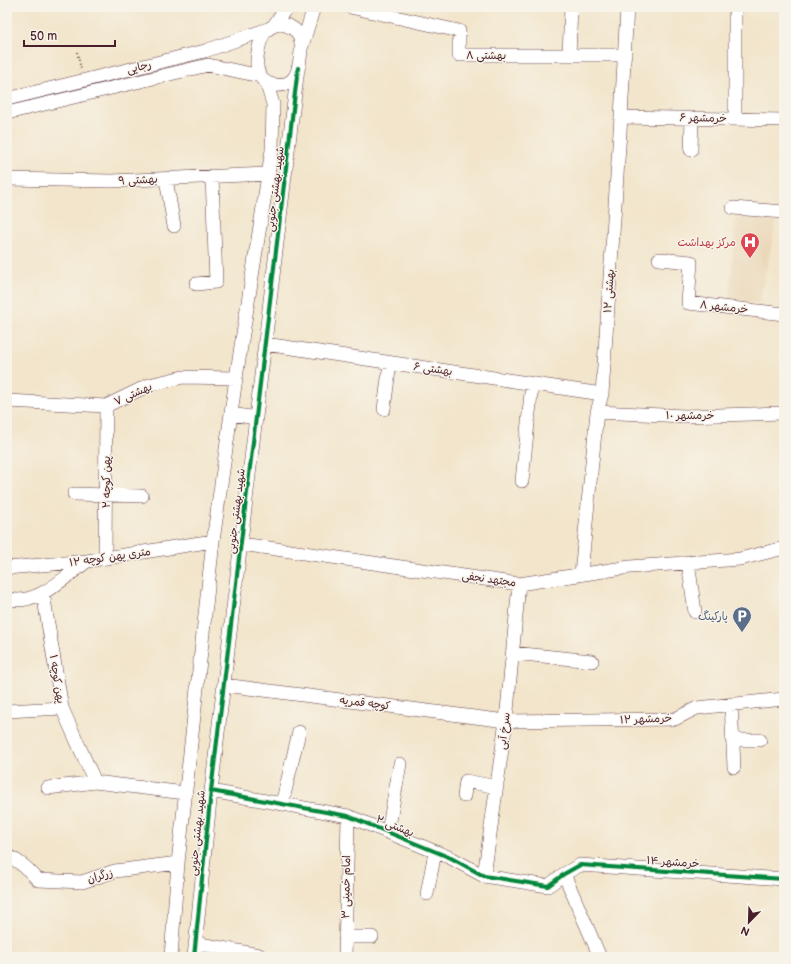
<svg xmlns="http://www.w3.org/2000/svg" width="791" height="964" viewBox="0 0 791 964" font-family="'Balsamiq Sans','Playpen Sans Arabic',sans-serif">
<style>
.built{fill:#ebd8ba}
.lines{fill:none;stroke-linecap:round;stroke-linejoin:round}
.minor-casing{stroke:#633d43;stroke-width:14}
.path{stroke:#633d43;stroke-width:2;stroke-dasharray:1 3;stroke-linecap:butt}
.minor{stroke:#fff;stroke-width:13}
.cycleway-casing{stroke:#f7f3e8;stroke-width:6}
.cycleway{stroke:#00873e;stroke-width:4}
.labels{text-anchor:middle;dominant-baseline:central;stroke-width:3;stroke-linejoin:round;paint-order:stroke}
.street-label{font-size:11px;fill:#4a1f2b;stroke:#f7f3e8}
.health-label{font-size:11px;fill:#be3a42;stroke:#f7f3e8;text-anchor:end}
.service-label{font-size:11px;fill:#4e5e75;stroke:#f7f3e8;text-anchor:end}
</style>
<rect width="100%" height="100%" fill="#f7f3e8"/>
<filter id="ink" filterUnits="userSpaceOnUse"><feTurbulence type="fractalNoise" baseFrequency=".025" numOctaves="2"/><feDisplacementMap in="SourceGraphic" scale="8" xChannelSelector="R" yChannelSelector="G"/><feConvolveMatrix kernelMatrix="1 2 1 2 8 2 1 2 1" color-interpolation-filters="sRGB"/></filter>
<filter id="wash" filterUnits="userSpaceOnUse"><feTurbulence type="fractalNoise" baseFrequency=".012" numOctaves="4" result="noise"/><feDisplacementMap in="SourceGraphic" scale="16" xChannelSelector="R" yChannelSelector="G"/><feGaussianBlur stdDeviation="0.9" result="paint"/><feColorMatrix in="noise" values="0 0 0 0 0 0 0 0 0 0 0 0 0 0 0 0 0 1.4 0 .05"/><feComposite in="paint" operator="in"/></filter>
<g filter="url(#wash)">
<rect width="100%" height="100%" fill="#f2e5cb"/>
<path class="built" d="M736,218L777,219L759,303L729,300Z"/>
</g>
<g filter="url(#ink)">
<g class="lines">
<defs>
<path id="minor" d="M350,7L459,31V55H625
M281,24C302,28 303,41 300,59C299,66 298,74 293,79C283,89 265,87 259,74C254,64 259,37 267,30C271,26 276,25 281,24Z
M274,25L287,7
M302,46L314,7
M569,55L571,7
M7,99L205,51L268,29
M7,113L208,65L260,76
M621,117L784,120
M735,119V7
M691,150L692,118
M7,179L112,181L268,174
M166,179L174,226
M733,208L784,212
M659,259L691,262L688,303L784,314
M196,284L216,282L212,176
M265,344L602,394
M7,401L106,406L149,385L183,377L236,378
M384,409L390,363
M597,412L685,416L784,413
M231,414L256,418
M522,481L532,384
M74,494L142,496
M241,544L519,584L630,567L740,559L784,548
M105,558L106,406
M688,562L695,612
M7,568L87,561L213,541
M581,574L597,412L602,394L621,117L627,7
M43,593L62,708L95,782
M7,598C34,608 65,577 86,562
M513,653L592,661
M224,685L506,721L675,719L697,708L784,699
M731,704L734,767
M7,711L62,708
M732,740H760
M48,788L95,782L185,793
M211,791L348,816L451,858L484,876L548,886L564,874L580,865L784,879
M464,796L466,781L497,787
M282,804L299,732
M388,832L400,764
M7,856C20,861 29,870 38,880L82,882L115,871L178,863
M564,874L600,957
M484,876L506,721L519,584
M427,894L435,852
M345,937H372
M195,943L259,955
M171,957L178,863L213,541L236,378L272,150L273,104L266,82
M194,957L211,791L298,68
M345,957L348,816"/>
</defs>
<use href="#minor" class="minor-casing"/>
<path class="path" d="M77,52L81,69"/>
<use href="#minor" class="minor"/>
<defs>
<path id="cycleway" d="M211,791L348,816L451,858L484,876L548,886L564,874L580,865L784,879
M194,957L211,791L298,68"/>
</defs>
<use href="#cycleway" class="cycleway-casing"/>
<use href="#cycleway" class="cycleway"/>
</g>
</g>
<defs>
<symbol id="hospital-pin" viewBox="-11 -11 22 30"><path d="M0 17L-7.5 6A9.5 9.5 0 1 1 7.5 6Z" fill="#e0444e" stroke="#f7f3e8"/><path d="M-5-5h3v3.5h4V-5h3V5h-3V1.5h-4V5h-3Z" fill="#fff"/></symbol>
<symbol id="parking-pin" viewBox="-11 -11 22 30"><path d="M0 17L-7.5 6A9.5 9.5 0 1 1 7.5 6Z" fill="#5c6f8a" stroke="#f7f3e8"/><path d="M-3.5-5.5H1a3.5 3.5 0 0 1 0 7H-1V5.5H-3.5ZM-1-3.4V-.6H.8a1.4 1.4 0 0 0 0-2.8Z" fill="#fff"/></symbol>
</defs>
<g fill-rule="evenodd">
<use href="#hospital-pin" x="739" y="231" width="22" height="30"/>
<use href="#parking-pin" x="731" y="605" width="22" height="30"/>
</g>
<g class="labels">
<g class="street-label">
<text x="486" y="55">بهشتی ۸</text>
<text transform="translate(139 67) rotate(-13)">رجایی</text>
<text transform="translate(703 118) rotate(1)">خرمشهر ۶</text>
<text transform="translate(138 180) rotate(-3)">بهشتی ۹</text>
<text transform="translate(275 189) rotate(-83)">شهید بهشتی جنوبی</text>
<text transform="translate(609 291) rotate(-86)">بهشتی ۱۲</text>
<text transform="translate(724 307) rotate(6)">خرمشهر ۸</text>
<text transform="translate(433 369) rotate(8)">بهشتی ۶</text>
<text transform="translate(133 394) rotate(-24)">بهشتی ۷</text>
<text x="690" y="415">خرمشهر ۱۰</text>
<text transform="translate(106 482) rotate(-90)">پهن کوچه ۲</text>
<text transform="translate(236 511) rotate(-83)">شهید بهشتی جنوبی</text>
<text transform="translate(110 557) rotate(-8)">۱۲ متری پهن کوچه</text>
<text transform="translate(489 579) rotate(8)">مجتهد نجفی</text>
<text transform="translate(57 679) rotate(81)">پهن کوچه ۱</text>
<text transform="translate(365 703) rotate(7)">کوچه قمریه</text>
<text transform="translate(646 719) rotate(-2)">خرمشهر ۱۲</text>
<text transform="translate(504 731) rotate(-83)">سرخ آبی</text>
<text transform="translate(395 826) rotate(22)">بهشتی ۲</text>
<text transform="translate(197 833) rotate(-84)">شهید بهشتی جنوبی</text>
<text transform="translate(673 862) rotate(4)">خرمشهر ۱۴</text>
<text transform="translate(100 876) rotate(-16)">زرگران</text>
<text transform="translate(346 887) rotate(-89)">امام خمینی ۳</text>
</g>
<g class="health-label">
<text x="736" y="242">مرکز بهداشت</text>
</g>
<g class="service-label">
<text x="728" y="616">پارکینگ</text>
</g>
</g>
<rect width="791" height="964" fill="none" stroke="#f7f3e8" stroke-width="24"/>
<g transform="translate(749 922) rotate(203)" stroke="#f7f3e8" stroke-width="3" paint-order="stroke">
<path d="M0-3L7 15L0 10L-7 15Z" fill="#4a1f2b"/>
<text y="-6" font-size="11" font-weight="bold" text-anchor="middle" fill="#4a1f2b">N</text>
</g>
<path d="M24 40v6h91v-6" fill="none" stroke="#4a1f2b" stroke-width="2"/>
<text x="30" y="40" font-size="12" fill="#4a1f2b" stroke="#f7f3e8" stroke-width="3" paint-order="stroke">50 m</text>
</svg>
